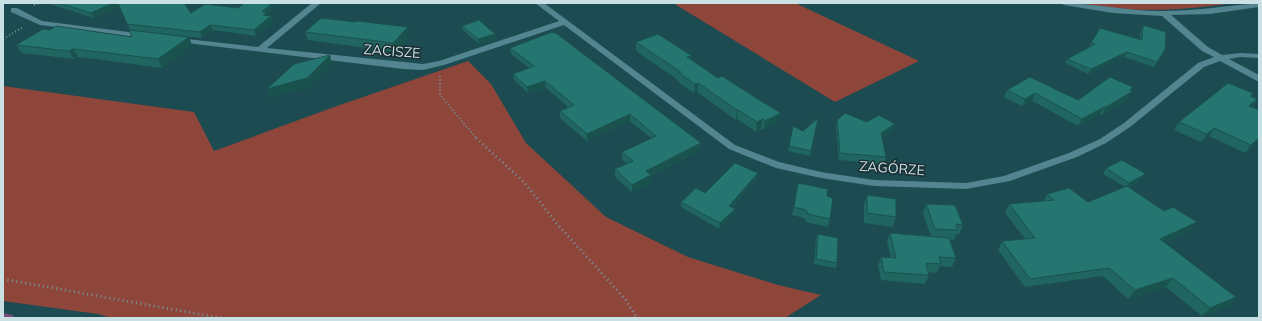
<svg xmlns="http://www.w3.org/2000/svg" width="1262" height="321" viewBox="0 0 1262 321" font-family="Mulish,sans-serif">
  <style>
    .green { fill: #8e453a }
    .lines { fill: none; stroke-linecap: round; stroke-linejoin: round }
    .stream { stroke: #764c7c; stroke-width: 6 }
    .path-far1 { stroke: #74969c; stroke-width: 2; stroke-dasharray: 1 2.5; stroke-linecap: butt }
    .path { stroke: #74969c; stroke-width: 3; stroke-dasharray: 1 3.5; stroke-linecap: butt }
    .minor { fill: #52858f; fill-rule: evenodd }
    .wall { fill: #206560 }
    .shaded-wall { fill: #1a524e }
    .building { fill: #257570; stroke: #1a524e }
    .labels { text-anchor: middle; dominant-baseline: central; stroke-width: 3; stroke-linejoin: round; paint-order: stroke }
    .street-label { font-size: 14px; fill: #c9e0e5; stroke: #1a2d30 }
  </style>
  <rect width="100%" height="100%" fill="#1d4b52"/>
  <!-- green -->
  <g class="green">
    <polygon points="673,3 795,3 919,61 835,102"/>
    <path d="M1079 3H1233C1179 11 1133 13 1079 3Z"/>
    <polygon points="468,61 491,84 526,143 606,217 688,257 778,285 821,295 785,318 112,318 98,314 3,301 3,86 194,112 214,151 337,106"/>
  </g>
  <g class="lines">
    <!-- stream -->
    <polyline class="stream" points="3,316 11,318"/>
    <!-- path-far1 -->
    <g class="path-far1">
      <polyline points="34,5 41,3"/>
      <polyline points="3,39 22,28"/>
      <polyline points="440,76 440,95 477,139"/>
    </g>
    <!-- path -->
    <g class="path">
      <polyline points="476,138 524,182 558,225 625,299 637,318"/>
      <polyline points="3,279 221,318"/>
    </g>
    <!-- minor -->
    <g class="minor">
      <path d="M312 3H321L267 48 423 64 439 61 559 21 535 3H544L735 145 779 162 821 172 874 180 966 183 1004 176 1069 153 1100 139 1124 123 1198 63 1214 57 1202 51 1162 16 1113 13 1064 5 1060 3C1094 3 1127 11 1161 11 1194 11 1226 6 1259 3V7L1210 14 1171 15 1208 47 1222 55 1240 53 1259 54V58L1240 57 1229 59 1259 75V82L1220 61 1204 67 1130 127 1106 143 1077 157 1010 181 966 189 874 186 821 178 776 168 729 149 564 25 444 65 423 70 403 69 178 42 174 40 178 38 258 47Z"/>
      <polygon points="11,8 17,8 42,21 144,34 148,36 144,38 40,25 11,12"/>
    </g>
  </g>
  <!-- wall -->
  <g class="wall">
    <polygon points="51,3 184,3 191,13 238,8 244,3 280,3 267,14 268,16 271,16 273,22 256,36 213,30 202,38 130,30 120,7 94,18 53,5"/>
    <polygon points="355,22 410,36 396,52 308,40 305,32"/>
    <polygon points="1143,25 1165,50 1154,67 1124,57 1088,74 1065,63 1067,59 1089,48 1091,43 1140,40 1141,30"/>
    <polygon points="462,26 495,34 496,38 479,44 463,30"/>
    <polygon points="636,42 691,60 718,78 781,113 779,122 763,130 761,129 756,132 737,119 736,120 697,92 694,93 678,82 678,80 636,51"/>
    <polygon points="16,45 192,45 162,68 88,58 78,57 74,59 22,53"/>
    <polygon points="510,48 700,150 651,176 650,183 632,192 615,177 615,169 627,164 622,159 622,152 651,138 630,121 587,141 560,118 560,111 568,107 546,88 528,93 514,80 513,74 529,68 511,54"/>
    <polygon points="1030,77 1078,100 1131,90 1133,91 1129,98 1102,115 1100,114 1078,126 1032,101 1022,106 1004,97 1007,90"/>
    <polygon points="1253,93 1251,97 1257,99 1252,107 1259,110 1259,140 1245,153 1209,136 1201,142 1174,130 1179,122"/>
    <polygon points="818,118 810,156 788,151 789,146 803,131"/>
    <polygon points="837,120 895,124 892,131 882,138 886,157 884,164 839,160 836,127"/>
    <polygon points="1106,168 1143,179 1128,187 1164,211 1197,222 1190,231 1165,243 1236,297 1229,306 1202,316 1166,287 1128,299 1103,276 1025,287 998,250 1002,241 1025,239 1005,213 1009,204 1044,201 1047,194 1088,202 1125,187 1103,174"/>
    <polygon points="757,179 732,207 735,209 735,214 719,229 681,207 681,202 705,193"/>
    <polygon points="798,183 827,196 830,219 828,227 806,222 804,218 792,215"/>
    <polygon points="867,195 896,217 893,227 864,223 864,204"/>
    <polygon points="926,204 963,225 959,234 956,234 954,240 950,240 956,258 952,267 940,266 937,273 928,272 929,275 925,284 881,280 878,265 881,257 891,257 887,242 890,233 931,236 923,213"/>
    <polygon points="818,234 837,263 836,268 814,264 816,239"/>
  </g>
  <!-- shaded-wall -->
  <g class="shaded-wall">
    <polygon points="113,3 118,3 120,7 94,18 91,13"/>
    <polygon points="272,3 280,3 267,14 269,18 265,21 262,12"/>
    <polygon points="271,16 273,22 256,36 254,30"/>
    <polygon points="210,25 213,30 202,38 200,32"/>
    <polygon points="408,27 410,36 396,52 393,43"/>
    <polygon points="495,34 496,38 479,44 478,39"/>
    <polygon points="189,37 192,45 162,68 158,59"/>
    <polygon points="73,49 78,57 74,59 69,51"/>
    <polygon points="1127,52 1124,57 1088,74 1091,69"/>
    <polygon points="330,55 332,64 310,87 270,98 267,89"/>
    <polygon points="692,56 691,65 687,57"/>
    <polygon points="545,81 546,88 528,93 527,87"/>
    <polygon points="698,83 697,92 694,93 695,84"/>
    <polygon points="1133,87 1129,93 1133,91 1129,98 1102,115 1106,107"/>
    <polygon points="1035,93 1032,101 1022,106 1025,99"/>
    <polygon points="1257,99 1251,107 1249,106"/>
    <polygon points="1104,107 1100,114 1078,126 1082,119"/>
    <polygon points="737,110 738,110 737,119 736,120"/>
    <polygon points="781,113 779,122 763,130 765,121"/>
    <polygon points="630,114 630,121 587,141 587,134"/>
    <polygon points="763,119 761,129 756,132 757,122"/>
    <polygon points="895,124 892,131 879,140 881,133"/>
    <polygon points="1214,128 1209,136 1201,142 1207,134"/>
    <polygon points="1259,138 1259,140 1258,141 1245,153 1251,145"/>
    <polygon points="701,143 700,150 651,176 650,183 632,192 632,185 646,171"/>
    <polygon points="758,173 757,179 728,211 729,206"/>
    <polygon points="1146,174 1143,179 1126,188 1129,183"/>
    <polygon points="735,209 735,214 719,229 720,223"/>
    <polygon points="1197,222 1190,231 1154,248 1160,239"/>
    <polygon points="1173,278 1166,287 1128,299 1135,290"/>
    <polygon points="1236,297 1229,306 1202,316 1210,308"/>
  </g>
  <!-- building -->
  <g class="building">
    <polygon points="59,3 113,3 91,13"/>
    <polygon points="118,3 184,3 191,13 205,4 238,8 244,3 272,3 262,12 267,12 263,15 271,16 254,30 210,25 200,32 127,24"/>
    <polygon points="321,18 355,22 357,21 408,27 393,43 305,32"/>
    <polygon points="479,20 495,34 478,39 462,26"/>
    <polygon points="1143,25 1166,32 1165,50 1157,62 1127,52 1091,69 1067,59 1095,44 1091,43 1100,28 1142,40"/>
    <polygon points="56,26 132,37 129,30 189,37 158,59 83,50 73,49 69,51 16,45 43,29 50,30"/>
    <polygon points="552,32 557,34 701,143 646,171 651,175 632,185 615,169 633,161 622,152 656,136 630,114 587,134 560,111 574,105 545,81 527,87 513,74 534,66 510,48"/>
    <polygon points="658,34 692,56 687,57 718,78 722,76 764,103 765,103 781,113 765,121 763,119 757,122 738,110 737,110 698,83 695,84 679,73 681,72 636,42"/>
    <polygon points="330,55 307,78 267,89 294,64"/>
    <polygon points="1030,77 1078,100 1110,77 1133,87 1130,90 1133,91 1106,107 1104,107 1082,119 1035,93 1025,99 1007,90"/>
    <polygon points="1228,83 1253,93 1250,96 1257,99 1249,106 1259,110 1259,138 1251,145 1214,128 1207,134 1179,122"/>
    <polygon points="845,113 867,122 879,115 895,124 881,133 886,157 840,153 837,120"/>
    <polygon points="818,118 811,151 789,146 793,126 803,131"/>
    <polygon points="1122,160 1146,174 1129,183 1106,168"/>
    <polygon points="735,163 758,173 729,206 735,209 720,223 681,202 696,188 705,193"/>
    <polygon points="798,183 828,189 827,196 833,198 830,219 808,214 806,210 794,207"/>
    <polygon points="1127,186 1164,211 1173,207 1197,222 1160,239 1236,297 1210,308 1173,278 1135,290 1109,268 1030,279 1002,241 1035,238 1009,204 1054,200 1047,194 1069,188 1088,202"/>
    <polygon points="867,195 896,199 896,217 867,213"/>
    <polygon points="926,204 955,205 963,225 956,224 958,230 935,229"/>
    <polygon points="890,233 949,238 956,258 939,257 941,264 926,263 929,275 884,272 881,257 896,258"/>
    <polygon points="818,234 838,238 837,263 816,259"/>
  </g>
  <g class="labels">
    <!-- street labels -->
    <g class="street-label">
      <text transform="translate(392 51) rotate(4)">ZACISZE</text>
      <text transform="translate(892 168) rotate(4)">ZAGÓRZE</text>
    </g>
  </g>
  <!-- border -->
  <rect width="1262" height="321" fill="none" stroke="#c9e0e5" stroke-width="8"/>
</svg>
